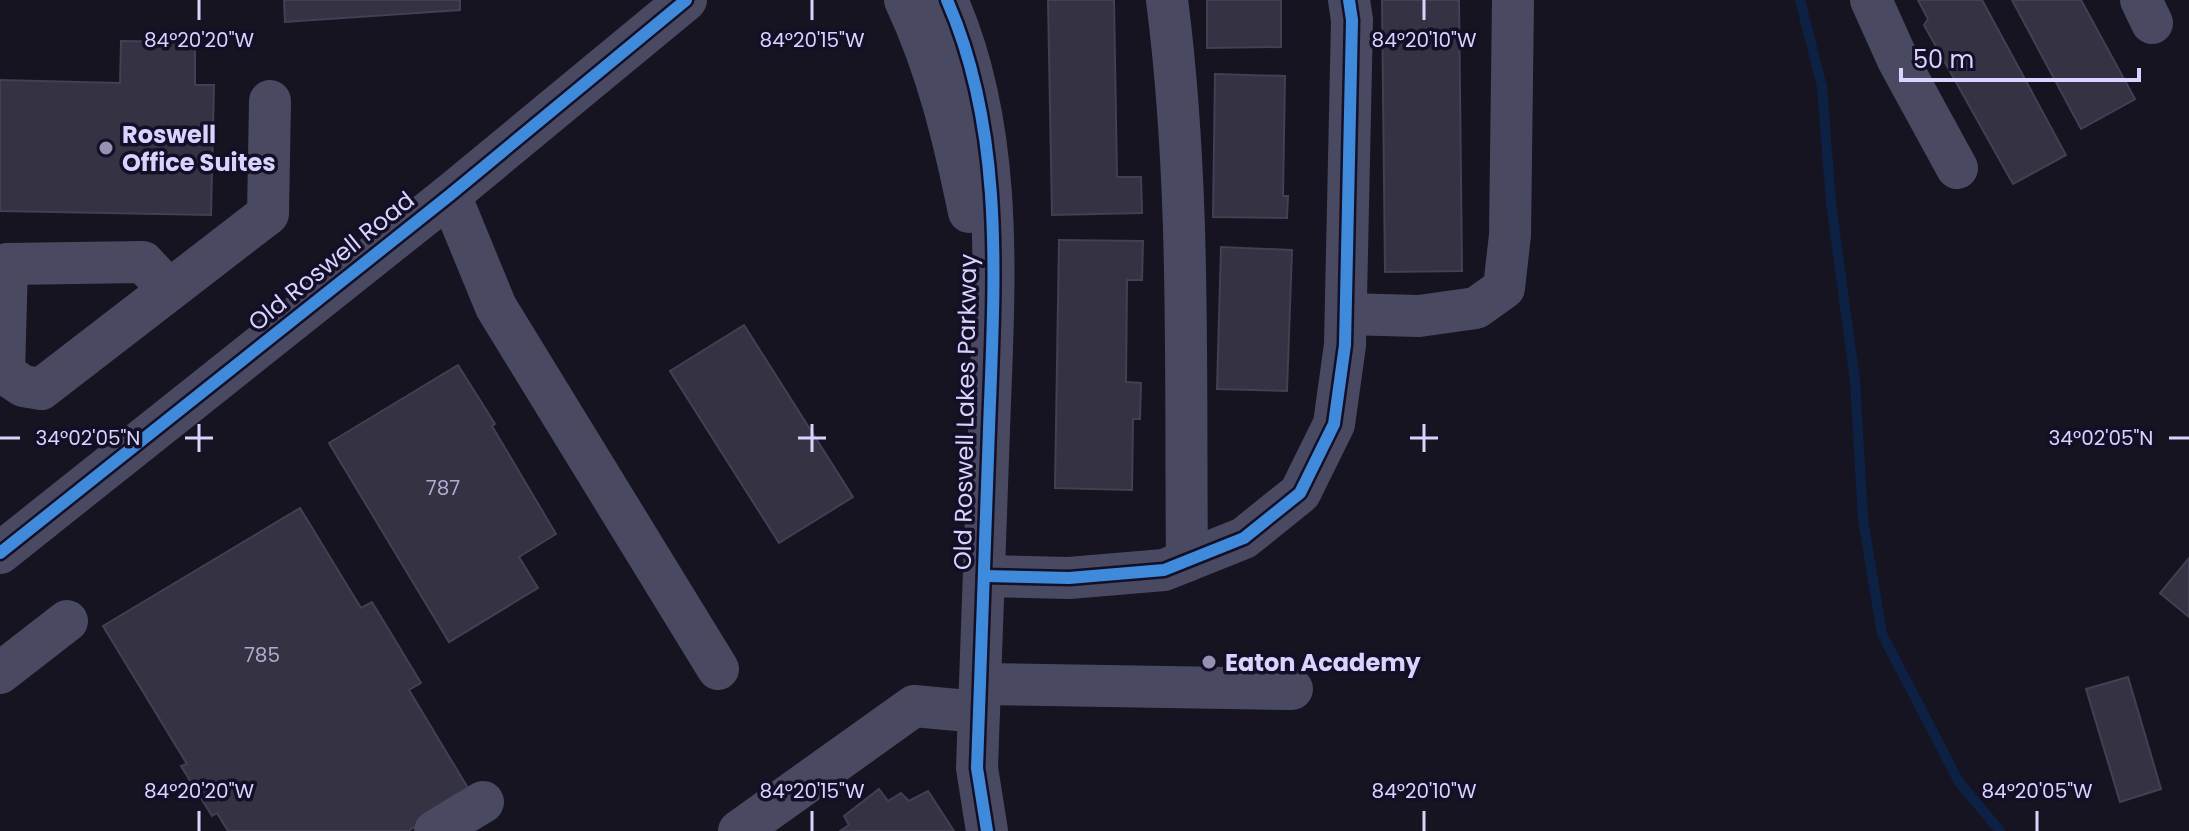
<svg xmlns="http://www.w3.org/2000/svg" width="2189" height="831" viewBox="0 0 2189 831" font-family="Poppins,sans-serif">
  <style>
    .lines { fill: none; stroke-linecap: round; stroke-linejoin: round }
    .stream { stroke: #0d2144; stroke-width: 10 }
    .building { fill: #343243; stroke: #433f54; stroke-width: 2 }
    .minor { stroke: #4a4962; stroke-width: 42 }
    .cycleway-casing { stroke: #130f26; stroke-width: 17 }
    .cycleway { stroke: #408adc; stroke-width: 12 }
    .ticks { fill: none; stroke: #d9d4ff; stroke-width: 3 }
    .poi-dot { fill: #9591b1; stroke: #130f26; stroke-width: 3 }
    .labels { text-anchor: middle; dominant-baseline: central; stroke-width: 7; stroke-linejoin: round; paint-order: stroke }
    .number-label { font-size: 20px; fill: #b0acd0 }
    .poi-label { font-size: 24px; font-weight: bold; fill: #d9d4ff; stroke: #130f26; text-anchor: start }
    .street-label { font-size: 24px; fill: #d9d4ff; stroke: #130f26 }
    .ticks-label { font-size: 20px; text-anchor: middle; fill: #d9d4ff; stroke: #130f26; stroke-width: 7; stroke-linejoin: round; paint-order: stroke }
  </style>
  <rect width="100%" height="100%" fill="#161421"/>
  <g class="lines">
    <!-- stream -->
    <polyline class="stream" points="1800,0 1822,87 1831,203 1855,381 1863,519 1882,634 1959,782 2000,831"/>
  </g>
  <!-- building -->
  <g class="building">
    <polygon points="284,0 460,0 460,10 285,22"/>
    <polygon points="1048,0 1114,0 1117,177 1141,177 1142,213 1052,215"/>
    <polygon points="1207,0 1281,0 1281,47 1207,48"/>
    <polygon points="1382,0 1459,0 1462,271 1385,272"/>
    <polygon points="1918,0 1982,0 2066,155 2013,184 1924,25 1928,19"/>
    <polygon points="2012,0 2081,0 2135,99 2081,129"/>
    <polygon points="121,41 195,42 195,85 214,85 211,215 0,211 0,80 120,83"/>
    <polygon points="1215,74 1285,76 1283,196 1288,196 1287,218 1213,217"/>
    <polygon points="1059,240 1143,241 1142,280 1127,280 1126,382 1141,383 1140,419 1133,419 1132,490 1055,488"/>
    <polygon points="1221,247 1292,250 1287,391 1217,389"/>
    <polygon points="744,325 853,497 779,543 670,371"/>
    <polygon points="458,365 495,424 492,426 556,534 519,557 538,588 449,642 329,443"/>
    <polygon points="300,508 361,608 372,602 421,683 409,690 471,793 408,831 228,831 217,813 212,816 181,766 187,764 103,626"/>
    <polygon points="2189,558 2189,617 2160,593"/>
    <polygon points="2128,677 2161,789 2120,802 2086,689"/>
    <polygon points="879,789 888,801 901,793 909,801 928,791 954,831 840,831 849,825 844,816"/>
  </g>
  <g class="lines">
    <!-- minor -->
    <g class="minor">
      <path d="M905 0C937 68 954 139 969 212"/>
      <path d="M947 0C1006 134 994 287 989 429 985 542 981 655 977 768L987 831"/>
      <path d="M1167 0C1191 185 1185 374 1187 561"/>
      <polyline points="1871,0 1898,60 1957,168"/>
      <polyline points="2141,0 2152,23"/>
      <polyline points="450,195 496,307 718,669"/>
      <polyline points="1346,314 1419,316 1476,308 1504,288 1510,235 1513,0"/>
      <polyline points="0,373 4,373 23,386 41,389 268,214 270,101"/>
      <polyline points="4,373 7,264 143,262 169,290"/>
      <polyline points="0,553 450,195 686,0"/>
      <polyline points="984,576 1069,578 1164,570 1244,538 1300,493 1334,424 1345,345 1352,20 1349,0"/>
      <polyline points="0,673 67,621"/>
      <polyline points="981,684 1292,689"/>
      <polyline points="435,831 483,802"/>
      <polyline points="739,831 914,706 979,712"/>
    </g>
    <defs>
      <g id="cycleway">
        <path d="M947 0C1006 134 994 287 989 429 985 542 981 655 977 768L987 831"/>
        <polyline points="0,553 450,195 686,0"/>
        <polyline points="984,576 1069,578 1164,570 1244,538 1300,493 1334,424 1345,345 1352,20 1349,0"/>
      </g>
    </defs>
    <!-- cycleway casing -->
    <use href="#cycleway" class="cycleway-casing"/>
    <!-- cycleway -->
    <use href="#cycleway" class="cycleway"/>
  </g>
  <!-- ticks -->
  <path class="ticks" d="M199 0V20M812 0V20M1424 0V20M199 424V452M812 424V452M1424 424V452M0 438H20M185 438H213M798 438H826M1410 438H1438M2169 438H2189M199 811V831M812 811V831M1424 811V831M2037 811V831"/>
  <!-- markers -->
  <g class="poi-dot">
    <circle cx="106" cy="148" r="8"/>
    <circle cx="1209" cy="662" r="8"/>
  </g>
  <g class="labels">
    <!-- number labels -->
    <g class="number-label">
      <text x="443" y="488">787</text>
      <text x="262" y="655">785</text>
    </g>
    <!-- poi labels -->
    <g class="poi-label">
      <text x="122" y="134">Roswell<tspan x="122" dy="28">Office Suites</tspan></text>
      <text x="1225" y="662">Eaton Academy</text>
    </g>
    <!-- street labels -->
    <g class="street-label">
      <text transform="translate(331 261) rotate(-39)">Old Roswell Road</text>
      <text transform="translate(965 412) rotate(-89)">Old Roswell Lakes Parkway</text>
    </g>
  </g>
  <g class="ticks-label">
    <text x="199" y="47">84°20'20"W</text>
    <text x="812" y="47">84°20'15"W</text>
    <text x="1424" y="47">84°20'10"W</text>
    <text x="88" y="445">34°02'05"N</text>
    <text x="2101" y="445">34°02'05"N</text>
    <text x="199" y="798">84°20'20"W</text>
    <text x="812" y="798">84°20'15"W</text>
    <text x="1424" y="798">84°20'10"W</text>
    <text x="2037" y="798">84°20'05"W</text>
  </g>
  <!-- scale -->
  <path d="M1901 68v12h238v-12" fill="none" stroke="#d9d4ff" stroke-width="4"/>
  <text x="1913" y="68" font-size="24" fill="#d9d4ff" stroke="#130f26" stroke-width="6" paint-order="stroke">50 m</text>
</svg>
